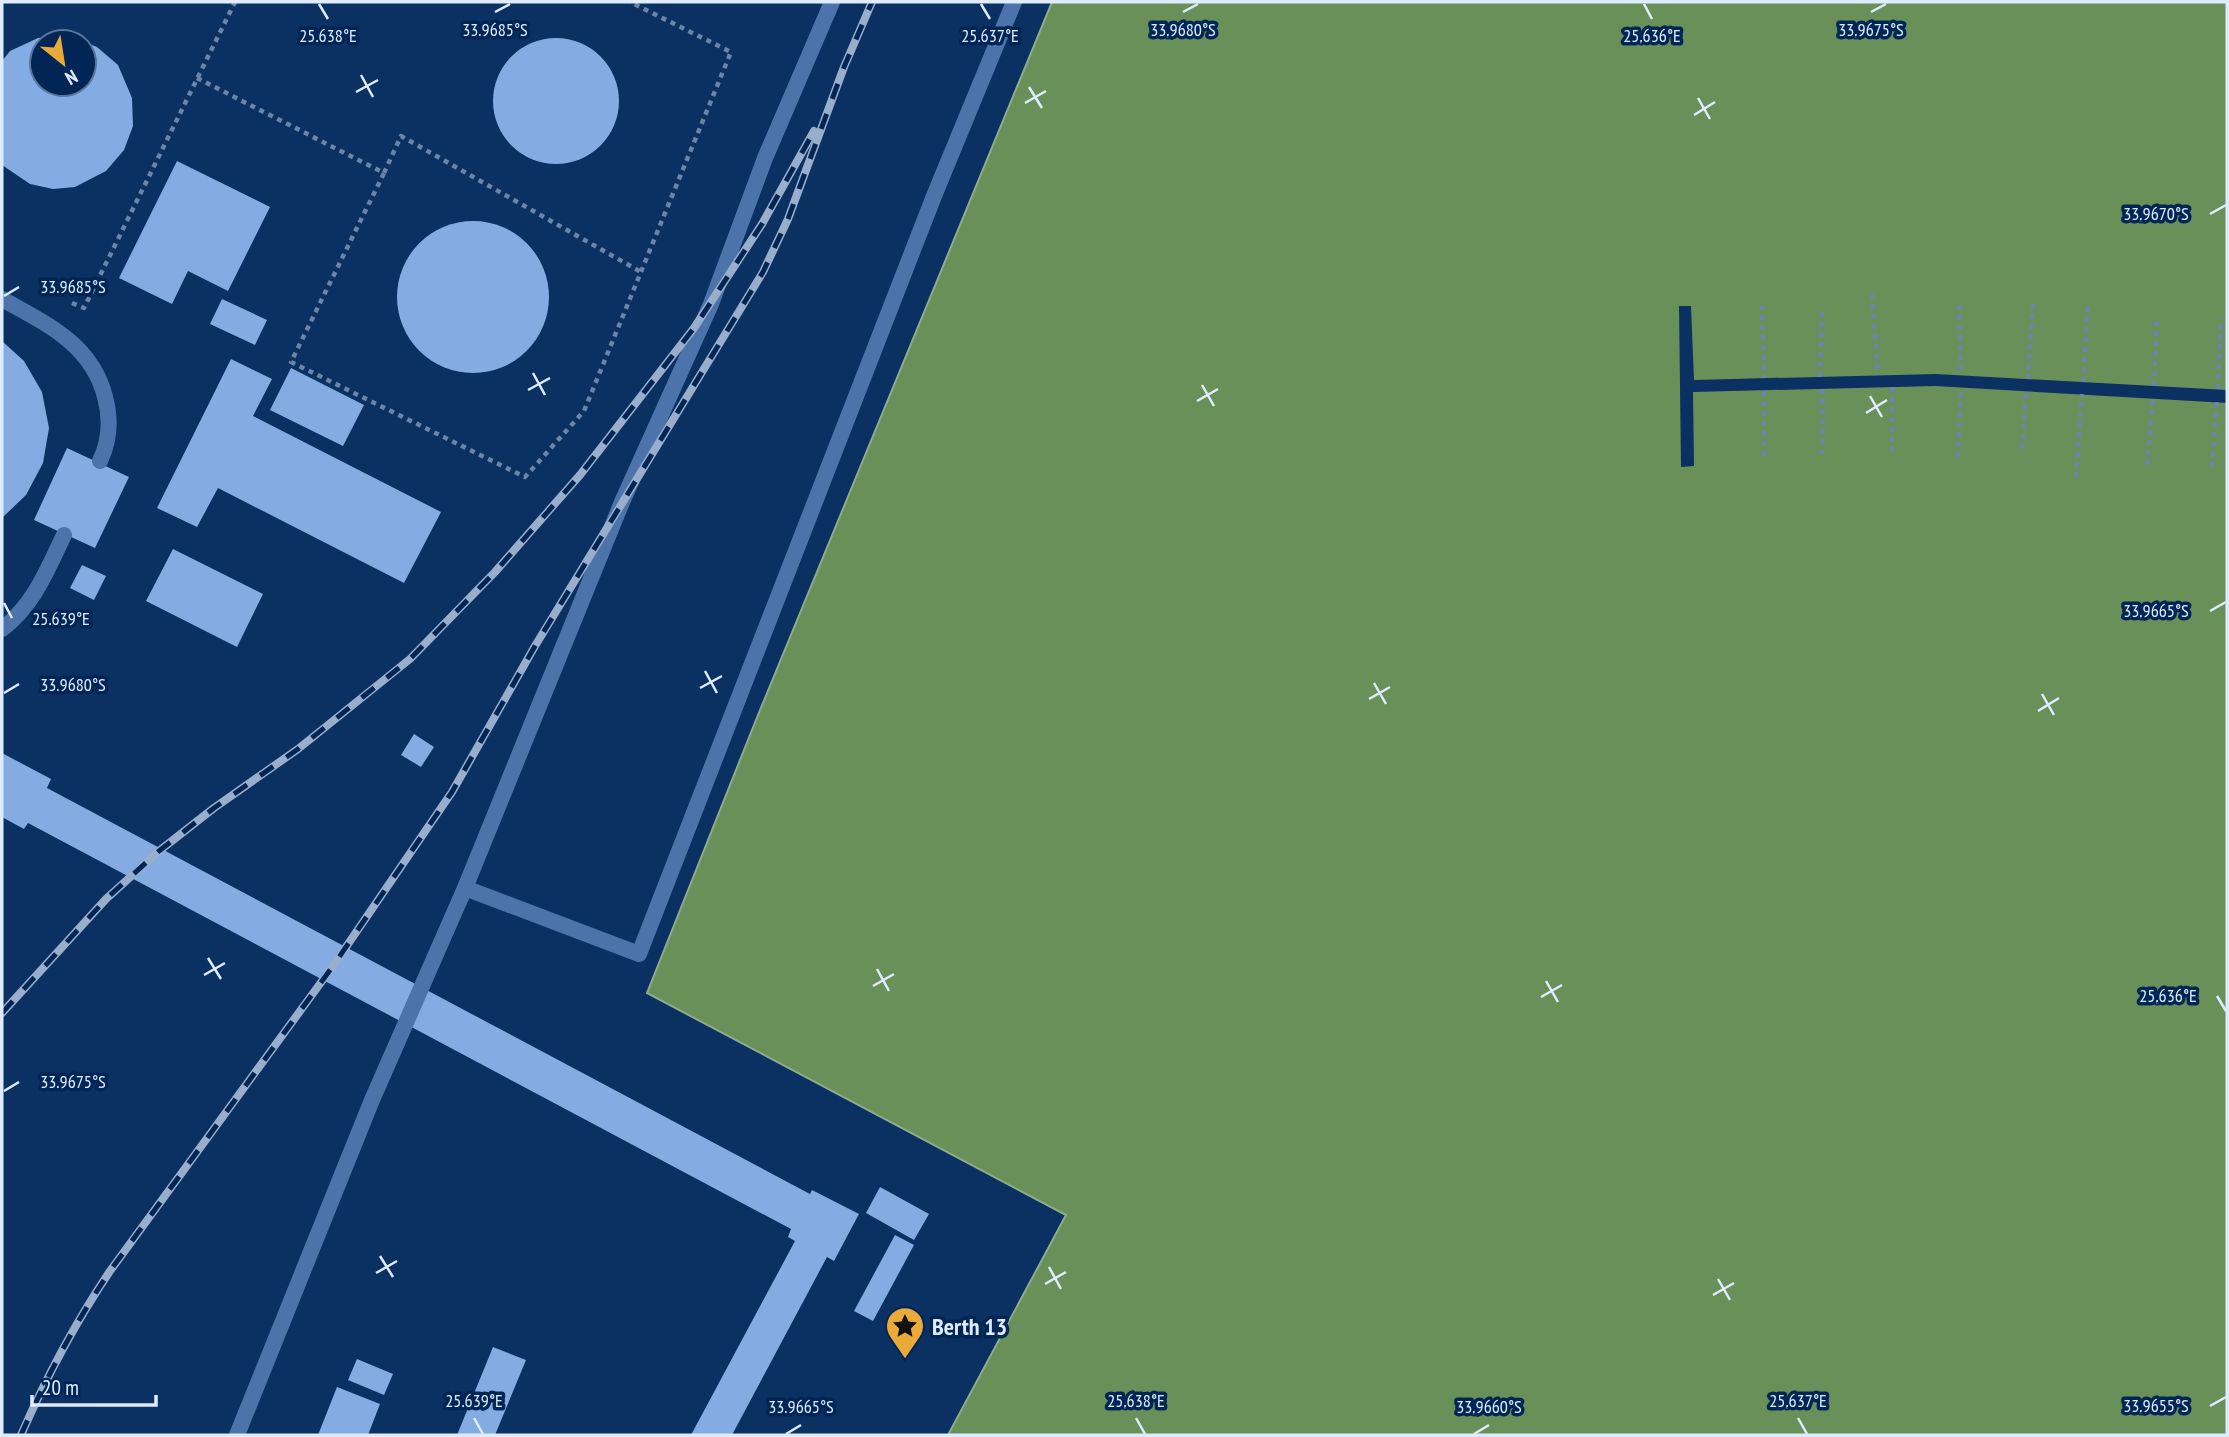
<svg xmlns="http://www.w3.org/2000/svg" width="2229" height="1437" viewBox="0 0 2229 1437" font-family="'PT Sans Narrow',sans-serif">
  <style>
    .water { fill: #699059; stroke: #8cac8b; stroke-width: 2 }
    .pier { fill: #0b3162 }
    .building { fill: #84abe2; fill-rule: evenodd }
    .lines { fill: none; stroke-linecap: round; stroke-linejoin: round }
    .path { stroke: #6a85a8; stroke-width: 4.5; stroke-dasharray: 5 5; stroke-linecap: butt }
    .lane { stroke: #4c74aa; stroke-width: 16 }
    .rail-casing { stroke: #99aecb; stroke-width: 8 }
    .rail { stroke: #012656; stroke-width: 5; stroke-dasharray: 16; stroke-linecap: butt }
    .ticks { fill: none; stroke: #dfecff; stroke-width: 2.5 }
    .labels { text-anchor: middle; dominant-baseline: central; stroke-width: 7; stroke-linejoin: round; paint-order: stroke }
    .poi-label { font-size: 24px; font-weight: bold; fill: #dfecff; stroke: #012656; text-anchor: start }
    .ticks-label { font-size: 18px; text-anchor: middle; fill: #dfecff; stroke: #012656; stroke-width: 7; stroke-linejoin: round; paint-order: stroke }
  </style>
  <rect width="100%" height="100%" fill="#0b3162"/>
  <!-- water -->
  <polygon class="water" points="1052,2 2227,2 2227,1435 948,1435 1066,1215 647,993 758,715"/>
  <!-- pier -->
  <polygon class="pier" points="1679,306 1691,306 1694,380 1936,374 2227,390 2227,403 1935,386 1693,392 1694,466 1681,467"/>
  <!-- building -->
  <g class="building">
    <path d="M70 36 97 47 118 65 132 98 133 126 124 150 106 171 75 187 53 189 30 184 2 165V61L10 51 38 38ZM42 42H84V84H42Z"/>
    <circle cx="556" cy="101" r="63"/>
    <polygon points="177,161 270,207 228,291 188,271 172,304 119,278"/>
    <circle cx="473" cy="297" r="76"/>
    <polygon points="222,299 267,320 255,345 210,324"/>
    <polygon points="2,341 24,361 42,392 49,428 43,463 26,495 2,518"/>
    <polygon points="231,359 272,379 253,416 441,512 404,583 218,488 197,527 157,508"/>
    <polygon points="291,368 364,405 343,446 270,410"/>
    <polygon points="67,448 129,477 95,548 34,520"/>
    <polygon points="173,549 263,594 237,647 146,601"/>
    <polygon points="82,565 106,576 94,600 70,588"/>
    <polygon points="414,734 434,747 421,767 401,755"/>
    <polygon points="2,753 51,779 47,788 810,1194 812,1190 859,1214 834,1261 827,1257 732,1435 691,1435 795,1241 788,1237 791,1229 28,823 24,829 2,817"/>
    <polygon points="880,1187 929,1214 914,1240 866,1213"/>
    <polygon points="895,1235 914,1245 873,1321 854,1311"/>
    <polygon points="493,1347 526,1360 495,1435 457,1435"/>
    <polygon points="357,1359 393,1374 384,1395 348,1380"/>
    <polygon points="337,1387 380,1404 368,1435 318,1435"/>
  </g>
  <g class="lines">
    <!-- path -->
    <g class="path">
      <polyline points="197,78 384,173 291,362 525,477 584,411 731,52 630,2"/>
      <polyline points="384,173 401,136 641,272"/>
      <polyline points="1872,294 1878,375"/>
      <polyline points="72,303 84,308 235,2"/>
      <polyline points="1762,305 1764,378"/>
      <polyline points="1959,305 1961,375"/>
      <polyline points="1820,377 1822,308"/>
      <polyline points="2028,379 2033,300"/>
      <polyline points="2083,382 2088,304"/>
      <polyline points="2154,386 2157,317"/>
      <polyline points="1892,387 1892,456"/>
      <polyline points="1822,389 1822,455"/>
      <polyline points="2218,389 2221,318"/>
      <polyline points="1764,391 1764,458"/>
      <polyline points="2022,449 2026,392"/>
      <polyline points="1958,457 1961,388"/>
      <polyline points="2147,465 2153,399"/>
      <polyline points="2212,467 2217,402"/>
      <polyline points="2076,477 2082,394"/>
    </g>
    <!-- lane -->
    <g class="lane">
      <path d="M2 299C45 323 92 344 105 397 111 419 110 440 100 461"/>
      <path d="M2 629C34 605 47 570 64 535"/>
      <polyline points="465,888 639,954 934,196 1014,2"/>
      <polyline points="237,1435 372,1100 465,888 622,502 711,304 765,158 832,2"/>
    </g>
    <defs>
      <g id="rail">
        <polyline points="2,1013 106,899 159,851 214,808 298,749 410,659 495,572 580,475 694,328 762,224 814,131"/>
        <path d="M21 1435C46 1378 75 1323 110 1271L333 966 452 792 535 646 763 272 788 219 844 67 872 2"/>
      </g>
    </defs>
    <!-- rail casing -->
    <use href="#rail" class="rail-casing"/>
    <!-- rail -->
    <use href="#rail" class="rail"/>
  </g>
  <!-- ticks -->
  <path class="ticks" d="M319 4 328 19M981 4 990 19M1644 4 1652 19M495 12 510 4M1183 12 1198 4M1871 12 1886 4M361 75 373 97M1029 87 1042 108M356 92 378 80M1698 98 1710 119M1025 103 1046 91M1694 115 1715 102M2210 214 2226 205M4 296 19 287M533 373 545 395M1202 385 1214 406M528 390 550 378M1870 396 1882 417M1197 401 1218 389M1866 413 1887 400M4 603 12 618M2210 611 2226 602M705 671 717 693M1374 683 1386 704M700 688 722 676M4 693 19 684M2042 694 2054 715M1369 699 1390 687M2038 711 2059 698M208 958 221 979M877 969 889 991M204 975 225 963M1546 981 1558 1002M873 986 894 974M2217 996 2226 1011M1541 997 1562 985M4 1091 19 1082M380 1256 393 1277M1049 1267 1061 1289M376 1273 397 1261M1718 1279 1730 1300M1045 1284 1066 1272M1713 1295 1734 1283M2210 1406 2226 1397M474 1418 483 1434M1136 1418 1145 1434M1798 1418 1807 1434M786 1434 801 1425M1474 1434 1489 1425"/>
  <!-- icons -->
  <defs>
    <symbol id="sight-pin" viewBox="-11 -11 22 30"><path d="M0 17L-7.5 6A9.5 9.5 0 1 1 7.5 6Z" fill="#eaaa39" stroke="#012656"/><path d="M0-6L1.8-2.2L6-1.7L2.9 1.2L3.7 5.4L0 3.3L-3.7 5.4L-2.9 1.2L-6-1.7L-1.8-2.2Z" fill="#111"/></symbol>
  </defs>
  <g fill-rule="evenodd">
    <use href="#sight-pin" x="883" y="1304" width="44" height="60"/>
  </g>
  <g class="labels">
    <!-- poi labels -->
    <g class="poi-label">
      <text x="932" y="1326">Berth 13</text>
    </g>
  </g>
  <g class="ticks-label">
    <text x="495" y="36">33.9685°S</text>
    <text x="1183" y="36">33.9680°S</text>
    <text x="1871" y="36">33.9675°S</text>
    <text x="990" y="42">25.637°E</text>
    <text x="328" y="42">25.638°E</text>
    <text x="1652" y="42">25.636°E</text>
    <text x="2156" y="220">33.9670°S</text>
    <text x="73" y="293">33.9685°S</text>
    <text x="2156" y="617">33.9665°S</text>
    <text x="61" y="625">25.639°E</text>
    <text x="73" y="691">33.9680°S</text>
    <text x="2168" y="1002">25.636°E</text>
    <text x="73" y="1088">33.9675°S</text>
    <text x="474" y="1407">25.639°E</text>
    <text x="1136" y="1407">25.638°E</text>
    <text x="1798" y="1407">25.637°E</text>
    <text x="2156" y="1412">33.9655°S</text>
    <text x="801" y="1413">33.9665°S</text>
    <text x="1489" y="1413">33.9660°S</text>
  </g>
  <!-- border -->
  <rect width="2229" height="1437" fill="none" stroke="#dfecff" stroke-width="7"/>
  <!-- north arrow -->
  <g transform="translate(63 63) rotate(150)"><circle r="33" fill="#012656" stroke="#5a759a" stroke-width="2"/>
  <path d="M0-5L12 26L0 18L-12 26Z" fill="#eaaa39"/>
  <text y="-10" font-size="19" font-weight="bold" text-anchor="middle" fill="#dfecff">N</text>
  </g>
  <!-- scale -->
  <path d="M32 1395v10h124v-10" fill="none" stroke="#dfecff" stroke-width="3.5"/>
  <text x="42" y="1395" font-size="21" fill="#dfecff" stroke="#012656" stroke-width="5" paint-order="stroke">20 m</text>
</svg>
